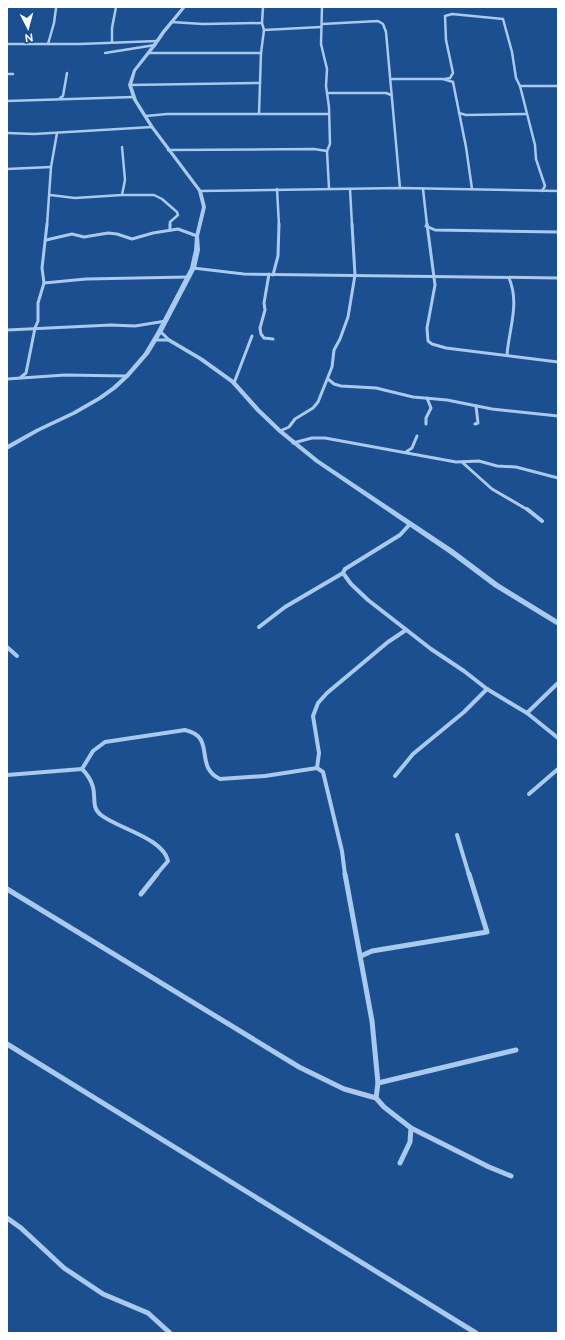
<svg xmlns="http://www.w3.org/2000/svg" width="565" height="1340" viewBox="0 0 565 1340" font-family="Raleway,sans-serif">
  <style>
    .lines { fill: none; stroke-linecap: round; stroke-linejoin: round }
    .minor-far3 { stroke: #a9c9ee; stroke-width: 2.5 }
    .minor-far2 { stroke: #a9c9ee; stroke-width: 3 }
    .minor-far1 { stroke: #a9c9ee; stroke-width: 4 }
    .minor { stroke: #a9c9ee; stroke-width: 5 }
    .tertiary { fill: #a9c9ee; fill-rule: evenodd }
  </style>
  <rect width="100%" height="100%" fill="#1b4f8f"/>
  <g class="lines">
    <!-- minor-far3 -->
    <g class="minor-far3">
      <polyline points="322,7 321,44 327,69 326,86 329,107 330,144 327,151 329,188"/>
      <polyline points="171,22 203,24 262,23"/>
      <polyline points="322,24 378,21 383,24 386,32 400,188"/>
      <polyline points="264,30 321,27"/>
      <polyline points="112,42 112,28 116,7"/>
      <polyline points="7,44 80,44 157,41"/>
      <polyline points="48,44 54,23 56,8"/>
      <polyline points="105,53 155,45"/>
      <polyline points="149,53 261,53"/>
      <polyline points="7,74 13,74"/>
      <polyline points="392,79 443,79 453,82 466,147 472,189"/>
      <polyline points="445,79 450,78 453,73 446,40 445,16 452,14 503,19 512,52 516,78 520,86 535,145 536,159 545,186 542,191"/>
      <polyline points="130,85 260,83"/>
      <polyline points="520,86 558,86"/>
      <polyline points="327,93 386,93 391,95"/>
      <polyline points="60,98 63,96 67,73"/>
      <polyline points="7,101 134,97"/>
      <polyline points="459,113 466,115 526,114"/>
      <polyline points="259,114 328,114"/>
      <polyline points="146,116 167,114 259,114 261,53 264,30 262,23 263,7"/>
      <polyline points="7,133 34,134 152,127"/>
      <polyline points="122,147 125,180 122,195"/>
      <polyline points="168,150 314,149 327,151"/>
      <polyline points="7,169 51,167"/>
      <polyline points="277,189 279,225"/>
      <polyline points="350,189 352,225"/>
      <polyline points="423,189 427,225"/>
      <polyline points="200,191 400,188 558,191"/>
      <polyline points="50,195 75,198 122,195 154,195 162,199 177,212 178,215 170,222 170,225"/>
      <polyline points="47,225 51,167 57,133"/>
    </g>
    <!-- minor-far2 -->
    <g class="minor-far2">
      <polyline points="170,224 170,230"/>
      <polyline points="427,224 435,285 427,328 428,341 432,344 446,348 558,362"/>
      <polyline points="426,226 435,230 558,232"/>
      <polyline points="46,240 72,234 84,237 108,233 117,234 132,239 153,233 178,229 197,236"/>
      <polyline points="193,268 244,274 558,278"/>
      <polyline points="269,274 264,303 265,310 260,328 261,334 264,338 273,339"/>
      <polyline points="273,275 278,256 279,224"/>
      <polyline points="44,283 86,279 188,277"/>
      <polyline points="7,330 111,325 135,326 166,321"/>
      <polyline points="160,331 169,340"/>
      <polyline points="154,340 169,340"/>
      <path d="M507 355C509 328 520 304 509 278"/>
      <polyline points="21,377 26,373 35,328 38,321 38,303 44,283 42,268 47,224"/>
      <polyline points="7,379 65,375 127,376"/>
      <polyline points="328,379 334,384 341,386 376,388 413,397 447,400 492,409 558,416"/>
      <polyline points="234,383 252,336"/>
      <polyline points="426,424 426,418 431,408 427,398"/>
      <polyline points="475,424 478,423 476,406"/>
      <polyline points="280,431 289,427 295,419 313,408 318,402 332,367 334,350 340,339 348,317 355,275 352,224"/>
      <polyline points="293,443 312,438 325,438 456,462 479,461 497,466 516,467 558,478"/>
      <polyline points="406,452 412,448 417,436"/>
      <polyline points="463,463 492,489 528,510"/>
    </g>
    <!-- minor-far1 -->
    <g class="minor-far1">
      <polyline points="527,509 542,521"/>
      <polyline points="410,524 400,535 345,569 343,573 351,584 368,600 431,649 464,671 487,689 527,713 558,738"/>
      <polyline points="259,627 285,607 343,573"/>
      <polyline points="7,647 17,656"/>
      <polyline points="527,713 558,683"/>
      <polyline points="317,768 319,753 313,716 318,703 327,693 388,642 406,630"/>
      <path d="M82 769 93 751 105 742 185 730C217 737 193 766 220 779L265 776 317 768 323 772 342 851 345 875"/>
      <path d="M82 769C87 774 91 780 93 787 96 798 91 807 101 815 119 829 163 838 168 861L156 875"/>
      <polyline points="7,775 82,769"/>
      <polyline points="395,776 413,754 464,712 487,689"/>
      <polyline points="529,794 558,769"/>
      <polyline points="457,835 469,875"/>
    </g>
    <!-- minor -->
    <g class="minor">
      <polyline points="345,874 372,1021 378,1083 376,1098"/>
      <polyline points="7,889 299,1067 344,1089 376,1098 384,1107 411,1128 410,1142 400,1163"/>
      <polyline points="141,894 157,874"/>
      <polyline points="361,956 372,951 487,932 469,874"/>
      <polyline points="7,1044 476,1333"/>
      <polyline points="378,1083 516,1050"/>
      <polyline points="411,1128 489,1167 511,1176"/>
      <polyline points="7,1218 21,1228 64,1268 103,1294 148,1313 170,1333"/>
    </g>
    <!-- tertiary -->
    <g class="tertiary">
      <polygon points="182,7 186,7 165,33 156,46 136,71 132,85 137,100 154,127 202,191 206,207 199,236 200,250 196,268 163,331 149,354 129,377 116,389 102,399 76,414 40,431 7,450 7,445 36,429 72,412 98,397 112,387 125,375 144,353 157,331 190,268 194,250 195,236 202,207 198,191 150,127 133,100 128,85 133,70 153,44 162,31"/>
      <polygon points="169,338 203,358 235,381 260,409 282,430 319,460 454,550 498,583 558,620 558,626 494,587 450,554 315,462 278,432 256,411 231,383 199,360 167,341 167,339"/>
    </g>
  </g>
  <!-- border -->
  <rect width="565" height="1340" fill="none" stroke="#ffffff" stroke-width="16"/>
  <!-- north arrow -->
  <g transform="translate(28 28) rotate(174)" stroke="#1b4f8f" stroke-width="3" paint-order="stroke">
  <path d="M0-3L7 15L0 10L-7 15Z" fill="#ffffff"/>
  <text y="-6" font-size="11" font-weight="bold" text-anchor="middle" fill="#ffffff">N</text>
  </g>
</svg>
